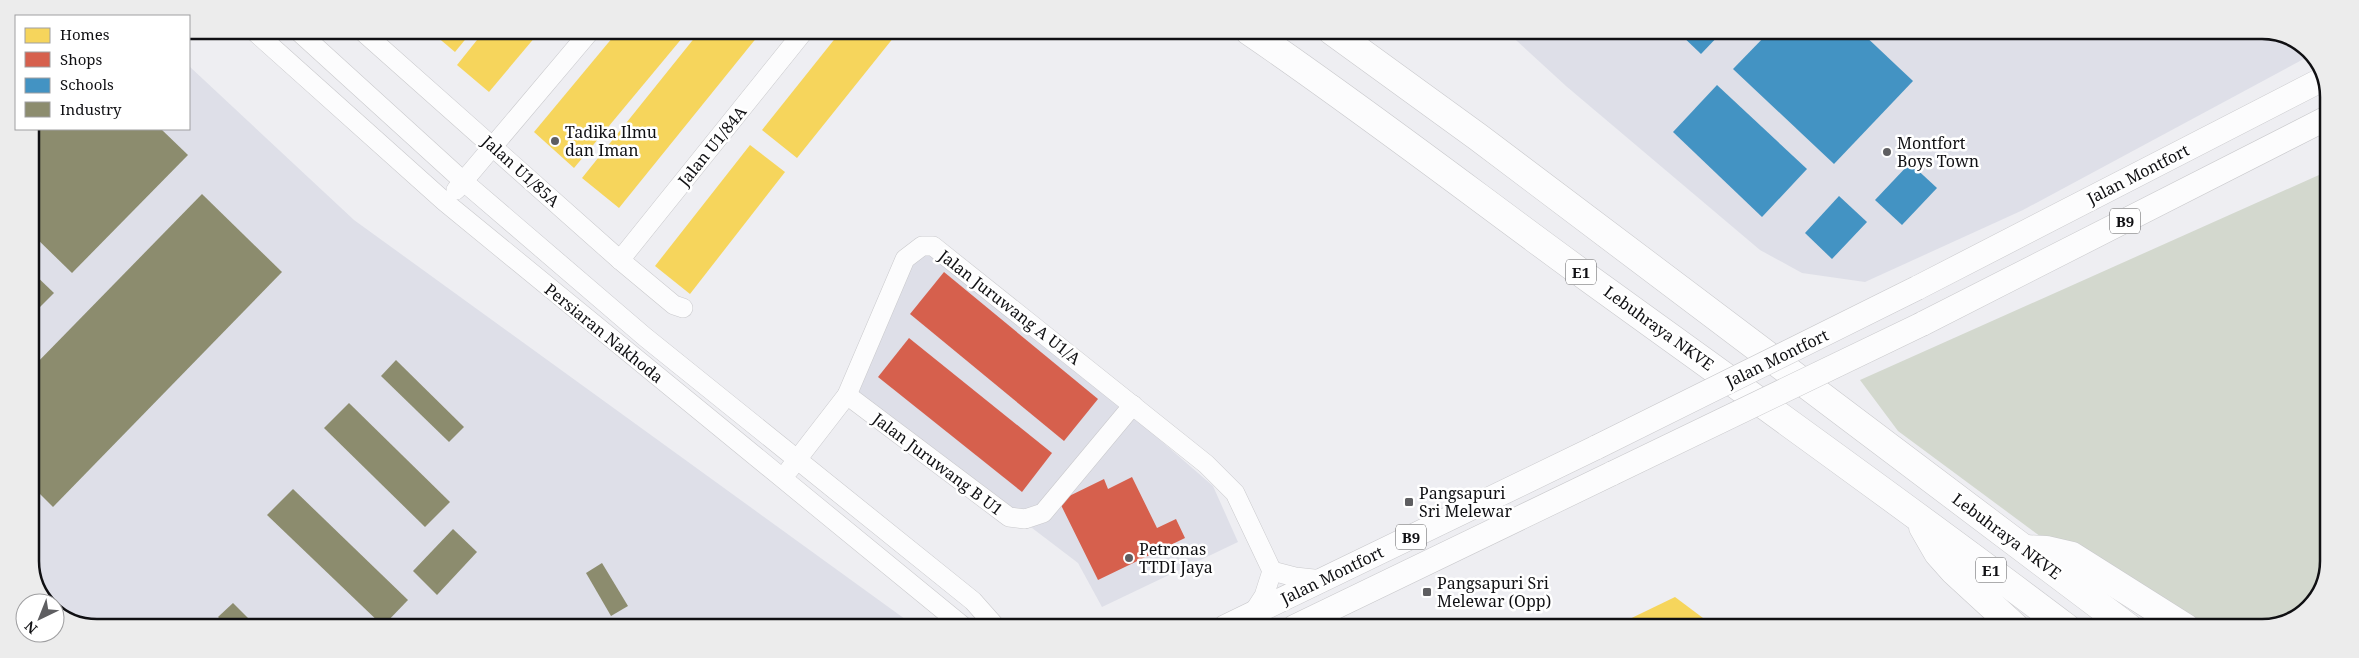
<svg xmlns="http://www.w3.org/2000/svg" width="2359" height="658" viewBox="0 0 2359 658" font-family="'Noto Serif',serif">
  <style>
    .built { fill: #dedfe8 }
    .green { fill: #d3d8ce }
    .homes { fill: #f6d55c }
    .shops { fill: #d6604d }
    .schools { fill: #4393c3 }
    .industry { fill: #8c8c6e }
    .lines { fill: none; stroke-linecap: round; stroke-linejoin: round }
    .minor-casing { stroke: #c9c9cc; stroke-width: 20 }
    .major-casing { stroke: #c9c9cc; stroke-width: 25 }
    .highway-casing { stroke: #c9c9cc; stroke-width: 29 }
    .minor { stroke: #fcfcfd; stroke-width: 19 }
    .major { stroke: #fcfcfd; stroke-width: 24 }
    .highway { stroke: #fcfcfd; stroke-width: 28 }
    .major-bridge-casing { stroke: #c9c9cc; stroke-width: 25; stroke-linecap: butt }
    .major-bridge { stroke: #fcfcfd; stroke-width: 24 }
    .poi-dot { fill: #5e5e61; stroke: #fff; stroke-width: 2 }
    .labels { text-anchor: middle; dominant-baseline: central; stroke-width: 5; stroke-linejoin: round; paint-order: stroke }
    .shield { fill: #fff; stroke: #58585a; stroke-width: 1 }
    .shield-label { font-size: 15px; font-weight: bold; fill: #101013 }
    .poi-label { font-size: 16px; fill: #101013; stroke: #fff; text-anchor: start }
    .street-label { font-size: 16px; fill: #101013; stroke: #fff }
    .rim { fill: none; stroke: #101013; stroke-width: 2.5 }
  </style>
  <rect width="100%" height="100%" fill="#eeeef2"/>
  <!-- built -->
  <g class="built">
    <polygon points="1506,31 2279,32 2313,54 2023,210 1865,282 1802,273 1760,250 1566,86"/>
    <polygon points="189,66 354,220 916,627 80,626 55,610 55,603 46,603 30,566 30,129 189,129"/>
    <polygon points="930,254 1137,420 1213,486 1238,542 1102,607 1078,563 856,394 908,267 921,255"/>
  </g>
  <!-- green -->
  <polygon class="green" points="2329,168 2327,578 2303,614 2262,628 2164,628 1898,431 1860,380 2319,175"/>
  <!-- homes -->
  <g class="homes">
    <polygon points="429,30 473,30 455,52"/>
    <polygon points="485,30 541,30 489,92 457,65"/>
    <polygon points="618,31 688,31 574,168 534,132"/>
    <polygon points="700,31 762,31 619,208 582,178"/>
    <polygon points="841,31 898,32 797,158 762,130"/>
    <polygon points="750,145 785,172 690,294 655,266"/>
    <polygon points="1675,597 1715,627 1613,627"/>
  </g>
  <!-- shops -->
  <g class="shops">
    <polygon points="944,272 1098,399 1064,441 910,314"/>
    <polygon points="909,338 1052,453 1022,492 878,377"/>
    <polygon points="1132,477 1157,528 1176,519 1185,538 1098,580 1059,501 1104,479 1108,489"/>
  </g>
  <!-- schools -->
  <g class="schools">
    <polygon points="1678,32 1722,32 1701,54"/>
    <polygon points="1769,32 1861,32 1913,81 1834,164 1733,69"/>
    <polygon points="1717,85 1807,169 1762,217 1673,132"/>
    <polygon points="1910,163 1937,188 1902,225 1875,200"/>
    <polygon points="1839,196 1867,222 1832,259 1805,233"/>
  </g>
  <!-- industry -->
  <g class="industry">
    <polygon points="30,129 161,129 188,155 72,273 30,232"/>
    <polygon points="202,194 282,272 53,507 30,484 30,370"/>
    <polygon points="30,270 54,293 30,317"/>
    <polygon points="396,360 464,427 449,442 381,376"/>
    <polygon points="349,403 450,502 425,527 324,428"/>
    <polygon points="293,489 408,600 383,626 267,515"/>
    <polygon points="453,529 477,552 437,595 413,571"/>
    <polygon points="602,563 628,606 611,616 586,573"/>
    <polygon points="233,603 256,626 227,626 218,617"/>
  </g>
  <g class="lines">
    <defs>
      <g id="minor">
        <polyline points="253,30 445,202 964,627"/>
        <polyline points="297,30 463,181 645,337 973,601 996,627"/>
        <polyline points="361,30 620,260 674,305 683,308"/>
        <polyline points="456,190 591,30"/>
        <polyline points="620,260 804,31"/>
        <polyline points="847,395 1009,517 1025,519 1043,513 1133,405"/>
        <polyline points="789,470 847,395 905,259 922,246 933,246 1206,464 1235,493 1272,571"/>
        <polyline points="1272,571 1295,577 1323,580"/>
        <polyline points="1253,613 1264,596 1272,571"/>
      </g>
      <g id="major">
        <polyline points="1917,288 2323,79"/>
        <polyline points="1922,324 2329,117"/>
        <polyline points="1225,627 1597,447"/>
        <polyline points="1294,627 1613,473"/>
      </g>
      <g id="highway">
        <path d="M1249 31C1366 111 1477 197 1591 280 1750 395 1910 509 2067 628"/>
        <polyline points="1332,31 1478,137 2129,628"/>
        <polyline points="1923,527 1938,553 1954,571 2016,628"/>
        <polyline points="2026,549 2046,550 2072,556 2186,628"/>
      </g>
    </defs>
    <!-- minor casing -->
    <use href="#minor" class="minor-casing"/>
    <!-- major casing -->
    <use href="#major" class="major-casing"/>
    <!-- highway casing -->
    <use href="#highway" class="highway-casing"/>
    <!-- minor -->
    <use href="#minor" class="minor"/>
    <!-- major -->
    <use href="#major" class="major"/>
    <!-- highway -->
    <use href="#highway" class="highway"/>
    <defs>
      <g id="major-bridge">
        <polyline points="1597,447 1917,288"/>
        <polyline points="1613,473 1922,324"/>
      </g>
    </defs>
    <!-- major-bridge casing -->
    <use href="#major-bridge" class="major-bridge-casing"/>
    <!-- major-bridge -->
    <use href="#major-bridge" class="major-bridge"/>
  </g>
  <!-- markers -->
  <g class="poi-dot">
    <circle cx="555" cy="141" r="5"/>
    <circle cx="1887" cy="152" r="5"/>
    <rect x="1404" y="497" width="10" height="10" rx="2.5"/>
    <circle cx="1129" cy="558" r="5"/>
    <rect x="1422" y="587" width="10" height="10" rx="2.5"/>
  </g>
  <g class="labels">
    <!-- shield labels -->
    <g class="shield">
      <rect x="2110" y="208.5" width="30" height="25" rx="4"/>
      <rect x="1566" y="259.5" width="30" height="25" rx="4"/>
      <rect x="1396" y="524.5" width="30" height="25" rx="4"/>
      <rect x="1976" y="557.5" width="30" height="25" rx="4"/>
    </g>
    <g class="shield-label">
      <text x="2125" y="221">B9</text>
      <text x="1581" y="272">E1</text>
      <text x="1411" y="537">B9</text>
      <text x="1991" y="570">E1</text>
    </g>
    <!-- poi labels -->
    <g class="poi-label">
      <text x="565" y="132">Tadika Ilmu<tspan x="565" dy="18">dan Iman</tspan></text>
      <text x="1897" y="143">Montfort<tspan x="1897" dy="18">Boys Town</tspan></text>
      <text x="1419" y="493">Pangsapuri<tspan x="1419" dy="18">Sri Melewar</tspan></text>
      <text x="1139" y="549">Petronas<tspan x="1139" dy="18">TTDI Jaya</tspan></text>
      <text x="1437" y="583">Pangsapuri Sri<tspan x="1437" dy="18">Melewar (Opp)</tspan></text>
    </g>
    <!-- street labels -->
    <g class="street-label">
      <text transform="translate(712 146) rotate(-51)">Jalan U1/84A</text>
      <text transform="translate(521 171) rotate(42)">Jalan U1/85A</text>
      <text transform="translate(2138 174) rotate(-27)">Jalan Montfort</text>
      <text transform="translate(1010 307) rotate(38)">Jalan Juruwang A U1/A</text>
      <text transform="translate(1659 328) rotate(36)">Lebuhraya NKVE</text>
      <text transform="translate(604 333) rotate(39)">Persiaran Nakhoda</text>
      <text transform="translate(1777 358) rotate(-26)">Jalan Montfort</text>
      <text transform="translate(938 464) rotate(37)">Jalan Juruwang B U1</text>
      <text transform="translate(2007 536) rotate(37)">Lebuhraya NKVE</text>
      <text transform="translate(1332 575) rotate(-26)">Jalan Montfort</text>
    </g>
  </g>
  <!-- crop -->
  <path d="M0 0H2359V658H0ZM97 39H2262A58 58 0 0 1 2320 97V561A58 58 0 0 1 2262 619H97A58 58 0 0 1 39 561V97A58 58 0 0 1 97 39Z" fill="#ececec" fill-rule="evenodd"/>
  <path class="rim" d="M97 39H2262A58 58 0 0 1 2320 97V561A58 58 0 0 1 2262 619H97A58 58 0 0 1 39 561V97A58 58 0 0 1 97 39Z"/>
  <!-- legend -->
  <rect x="15" y="15" width="175" height="115" fill="#ffffff" stroke="#9f9fa1"/>
  <rect x="25" y="28" width="25" height="15" fill="#f6d55c" stroke="#9f9fa1"/>
  <text x="60" y="40" font-size="15" fill="#101013">Homes</text>
  <rect x="25" y="52" width="25" height="15" fill="#d6604d" stroke="#9f9fa1"/>
  <text x="60" y="65" font-size="15" fill="#101013">Shops</text>
  <rect x="25" y="78" width="25" height="15" fill="#4393c3" stroke="#9f9fa1"/>
  <text x="60" y="90" font-size="15" fill="#101013">Schools</text>
  <rect x="25" y="102" width="25" height="15" fill="#8c8c6e" stroke="#9f9fa1"/>
  <text x="60" y="115" font-size="15" fill="#101013">Industry</text>
  <!-- north arrow -->
  <g transform="translate(40 618) rotate(223)"><circle r="24" fill="#ffffff" stroke="#9f9fa1"/>
  <path d="M0-4L9 19L0 12L-9 19Z" fill="#5e5e61"/>
  <text y="-8" font-size="14" font-weight="bold" text-anchor="middle" fill="#101013">N</text>
  </g>
</svg>
